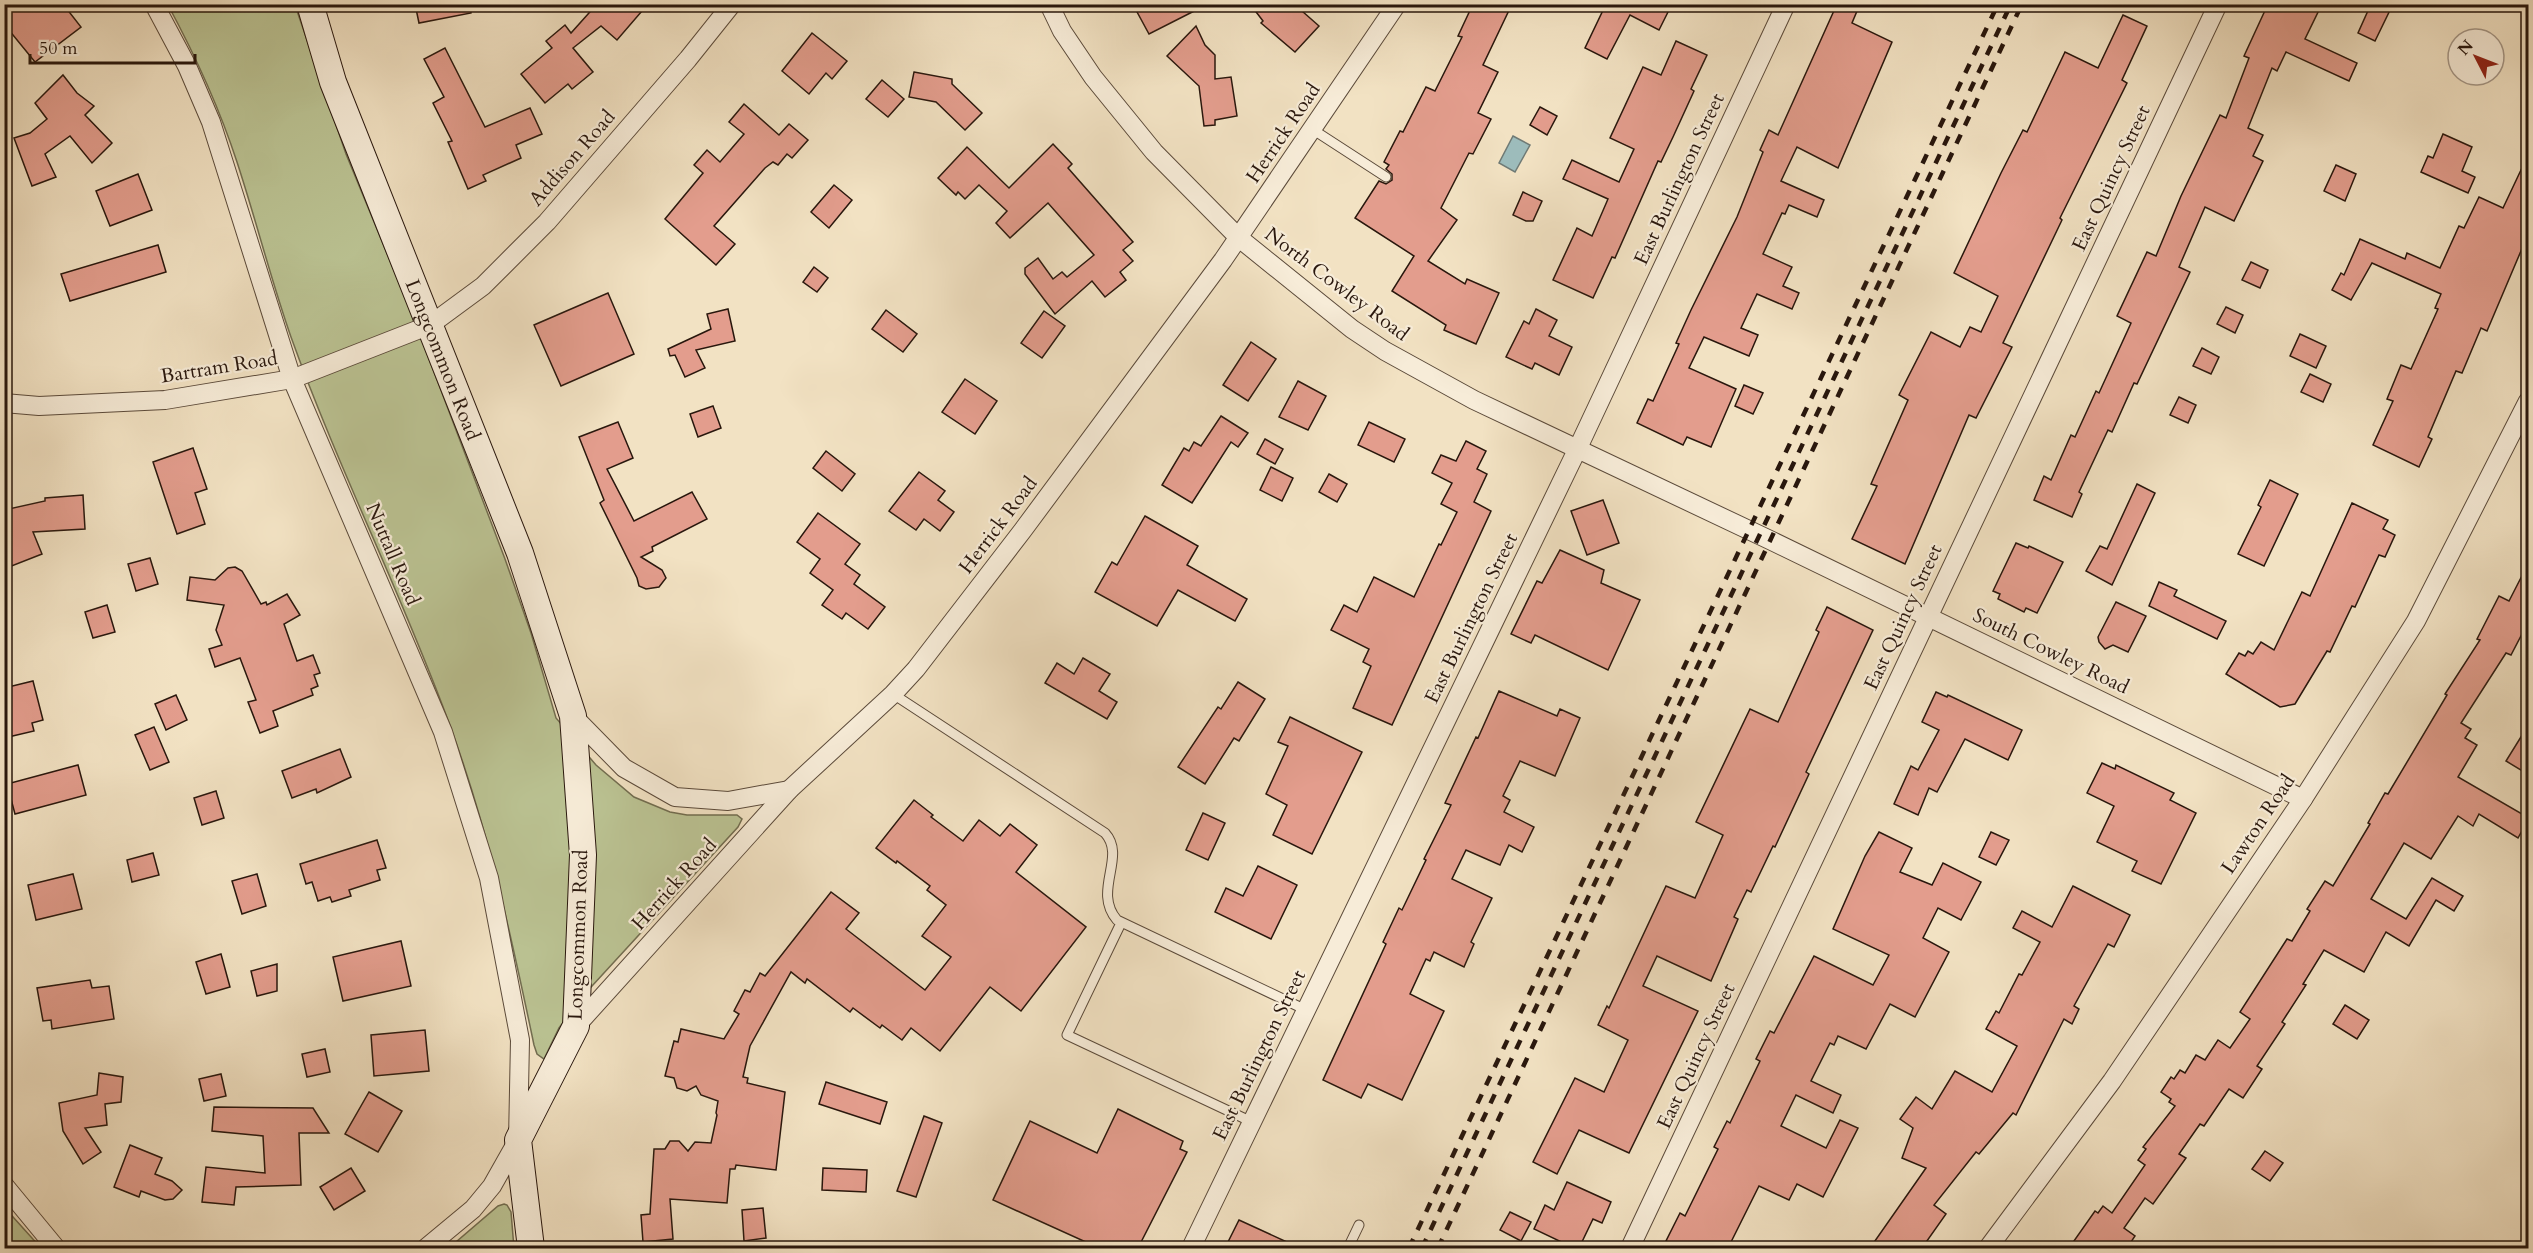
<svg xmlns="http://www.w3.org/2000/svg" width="2533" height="1253" viewBox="0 0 2533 1253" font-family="Cardo,serif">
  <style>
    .green { fill: #bbc393; stroke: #726d50; stroke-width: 1.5 }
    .water { fill: #9dbcbb; stroke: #6f7a75; stroke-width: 1.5 }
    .building { fill: #e39d8d; stroke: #29170d; stroke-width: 1.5 }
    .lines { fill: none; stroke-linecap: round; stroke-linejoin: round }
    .lane-casing { stroke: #5b4a3a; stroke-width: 11 }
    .street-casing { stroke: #5b4a3a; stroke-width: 20 }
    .secondary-casing { stroke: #29170d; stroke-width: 28 }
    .lane { stroke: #f7ecd8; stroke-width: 9 }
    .street { stroke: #f7ecd8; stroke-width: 18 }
    .secondary { stroke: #f7ecd8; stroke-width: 26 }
    .rail { stroke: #29170d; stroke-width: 4.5; stroke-dasharray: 10 10; stroke-linecap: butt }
    .labels { text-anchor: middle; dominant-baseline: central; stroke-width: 4.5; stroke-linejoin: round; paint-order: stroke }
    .street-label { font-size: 20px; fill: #29170d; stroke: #f7ecd8 }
  </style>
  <rect width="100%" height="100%" fill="#f2e2c3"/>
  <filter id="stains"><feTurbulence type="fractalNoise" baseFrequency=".00333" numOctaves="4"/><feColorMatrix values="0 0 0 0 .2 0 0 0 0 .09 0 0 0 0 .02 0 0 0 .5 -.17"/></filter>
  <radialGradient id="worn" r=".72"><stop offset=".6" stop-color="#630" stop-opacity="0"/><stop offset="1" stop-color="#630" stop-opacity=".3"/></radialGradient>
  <!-- green -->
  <g class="green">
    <path d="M168 5H295L346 154 412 314 505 559 531 633 556 718 596 765 634 797 670 812 687 815H737L742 819 738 827 581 998 559 1028 544 1059 537 1054 534 1045C511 935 488 828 449 723 401 592 338 468 291 337 271 280 256 220 237 162 219 107 195 55 168 5Z"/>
    <polygon points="504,1204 507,1205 511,1212 514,1248 449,1248 498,1206"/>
    <polygon points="4,1207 41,1248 5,1248"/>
  </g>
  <!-- water -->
  <polygon class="water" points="1513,136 1530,145 1515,172 1499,163"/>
  <!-- building -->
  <g class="building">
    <polygon points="14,4 63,4 81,27 35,62 4,24 4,12"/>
    <polygon points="415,4 470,4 471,13 419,23"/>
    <polygon points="597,4 648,4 617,40 601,26 573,48 593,72 572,89 568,84 545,103 521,74 552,48 546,41 565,25 571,33"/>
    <polygon points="1147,4 1208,4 1149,34 1136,10"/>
    <polygon points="1250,4 1294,4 1319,26 1295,52 1261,23 1263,21"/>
    <polygon points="1473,4 1512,4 1483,65 1498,72 1478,113 1491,119 1473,154 1469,153 1441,208 1457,220 1428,261 1465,284 1467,279 1499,293 1476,344 1444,330 1446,325 1392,291 1414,256 1355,218 1379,181 1386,184 1392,180 1392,174 1386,169 1389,165 1384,162 1400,131 1403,132 1426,87 1435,91 1462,37 1458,36"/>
    <polygon points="1606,4 1672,4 1659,30 1630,15 1607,59 1585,48"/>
    <polygon points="1837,4 1860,4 1852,23 1892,42 1838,168 1797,147 1781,181 1824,200 1817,217 1789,205 1785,214 1782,213 1763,254 1792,267 1783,286 1799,293 1792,309 1757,294 1741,328 1758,335 1749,356 1704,337 1689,368 1736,389 1711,447 1687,437 1683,445 1637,423 1648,399 1653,401 1679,344 1676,343 1691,310 1737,217 1763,152 1760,150 1769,130 1778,135"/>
    <polygon points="2268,4 2322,4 2305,39 2357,63 2349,81 2286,52 2277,71 2272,68 2248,128 2263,135 2253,156 2263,161 2234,221 2205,207 2179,267 2190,272 2137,384 2134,383 2112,432 2108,430 2079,492 2082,494 2072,517 2034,500 2044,476 2051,480 2071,435 2075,437 2096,391 2099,393 2131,323 2117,316 2147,252 2156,256 2181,196 2220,115 2226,118 2249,58 2244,56"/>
    <polygon points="2371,4 2393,4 2375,41 2358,33"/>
    <polygon points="2123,15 2147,26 2122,80 2127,83 2060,218 2062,220 2003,343 2012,347 1976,418 1969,415 1905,564 1852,539 1877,486 1871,484 1908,400 1899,395 1931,332 1960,347 1970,327 1981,332 1998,296 1954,273 2001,173 2023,130 2027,132 2065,52 2098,68"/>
    <polygon points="1196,26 1205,45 1215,55 1215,79 1231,77 1237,116 1215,120 1215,125 1204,126 1199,86 1167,56"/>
    <polygon points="812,33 847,61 832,79 826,73 809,94 782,71"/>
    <polygon points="1676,41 1707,55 1691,89 1694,91 1673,137 1661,162 1658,161 1615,258 1612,257 1593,298 1553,280 1577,228 1592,236 1608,199 1563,179 1572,160 1619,182 1634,149 1610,138 1643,67 1661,75"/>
    <polygon points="445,48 485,127 530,108 542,134 516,145 521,158 483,175 486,181 468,189 448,142 452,141 433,103 444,97 424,59"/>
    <polygon points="914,72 952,79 952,84 982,113 965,130 936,102 909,97"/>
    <polygon points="63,75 77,93 94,106 85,115 112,143 92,163 70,136 45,154 56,177 32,186 14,138 30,133 47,119 35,103"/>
    <polygon points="882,80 904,99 888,117 866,99"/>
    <polygon points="744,104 779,135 789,124 808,140 792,158 787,154 778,165 773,162 765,168 714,226 735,244 716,265 665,219 703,173 694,165 707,150 720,162 744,134 729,122"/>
    <polygon points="1540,107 1557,116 1547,135 1530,125"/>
    <polygon points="2443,134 2472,147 2462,171 2475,177 2468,193 2421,172 2428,156 2433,158"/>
    <polygon points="1053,144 1072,164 1068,168 1133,242 1123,250 1133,261 1120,272 1126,280 1105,297 1092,281 1055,314 1025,274 1025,268 1038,258 1053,279 1062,272 1067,277 1094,255 1048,203 1010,238 996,223 1007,211 979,185 965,199 958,192 956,195 938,178 967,147 1009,188"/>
    <polygon points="2529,153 2529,232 2487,331 2481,328 2462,373 2456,371 2428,437 2432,439 2419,467 2373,445 2393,401 2387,399 2401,365 2411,369 2438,309 2435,308 2441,294 2372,263 2351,300 2332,290 2341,273 2344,275 2360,239 2405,259 2407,253 2440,268 2459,226 2464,228 2479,197 2503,208"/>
    <polygon points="2336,165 2356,174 2345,201 2324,191"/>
    <polygon points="138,174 152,210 110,226 96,191"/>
    <polygon points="834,185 852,200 829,228 811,212"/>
    <polygon points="1523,192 1542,201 1533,221 1526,221 1513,215"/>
    <polygon points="158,245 166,272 70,301 61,274"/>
    <polygon points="2251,262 2268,270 2260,288 2242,280"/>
    <polygon points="814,267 828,278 817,292 803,282"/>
    <polygon points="608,293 634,354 561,386 534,325"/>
    <polygon points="2226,307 2243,315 2235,333 2217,324"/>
    <polygon points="728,309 735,341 696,350 705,368 685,377 675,355 670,356 668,349 711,329 707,314"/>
    <polygon points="1536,309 1557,320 1549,336 1572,347 1559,375 1535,363 1532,369 1506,357 1524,321 1529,324"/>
    <polygon points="886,310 917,334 903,352 872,329"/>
    <polygon points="1044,311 1065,326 1042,358 1021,343"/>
    <polygon points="2300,334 2326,346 2316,368 2290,356"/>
    <polygon points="1251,342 1276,359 1248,401 1223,385"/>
    <polygon points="2202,348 2219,357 2211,374 2193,366"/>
    <polygon points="2310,374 2331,384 2323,402 2301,392"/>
    <polygon points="965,379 997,401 975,434 942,412"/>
    <polygon points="1298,381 1326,396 1308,430 1279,417"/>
    <polygon points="1744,385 1763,393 1753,414 1735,406"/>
    <polygon points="2179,397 2196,405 2188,423 2170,415"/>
    <polygon points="713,406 721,428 698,437 690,414"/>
    <polygon points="1221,416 1248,433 1238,447 1231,442 1192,503 1162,485 1184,448 1189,451 1194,442 1201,446"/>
    <polygon points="618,422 633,458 607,469 634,521 692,492 707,519 652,547 653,551 641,557 662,570 666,578 659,587 646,589 639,586 637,578 600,503 604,500 579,437"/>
    <polygon points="1369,422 1405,439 1394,462 1358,445"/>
    <polygon points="1265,439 1283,449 1275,464 1257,454"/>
    <polygon points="1466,441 1486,451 1477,469 1487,474 1474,502 1491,511 1392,725 1353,708 1371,666 1363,662 1369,649 1331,630 1344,605 1357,612 1374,577 1414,597 1439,544 1441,545 1457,512 1441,504 1452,483 1432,473 1441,455 1456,461"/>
    <polygon points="193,448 207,489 195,493 205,524 177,534 153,462"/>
    <polygon points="826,451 855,474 842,491 813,468"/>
    <polygon points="1271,467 1293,478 1282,501 1260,490"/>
    <polygon points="919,472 945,491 938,500 954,512 940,531 924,519 916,530 889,511"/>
    <polygon points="1329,474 1347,484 1337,502 1319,492"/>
    <polygon points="2270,480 2298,494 2264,566 2238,554 2261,507 2258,505"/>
    <polygon points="2137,484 2155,493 2112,585 2086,571 2100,546 2107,549"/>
    <polygon points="83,495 85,529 33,532 42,554 4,569 4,510 45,501 45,498"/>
    <polygon points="1603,500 1619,543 1587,555 1571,511"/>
    <polygon points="2352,503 2388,520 2383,529 2395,535 2385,557 2379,555 2355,607 2352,606 2330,652 2327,651 2295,704 2280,707 2226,674 2239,653 2245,656 2248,651 2253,654 2261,642 2274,650 2302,592 2310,596"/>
    <polygon points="818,513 860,544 845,564 860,575 854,584 885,607 868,629 846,613 842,619 822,605 833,590 810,573 820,559 797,542"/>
    <polygon points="1145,516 1198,546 1187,565 1247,599 1235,621 1178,590 1157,626 1095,592 1112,562 1117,565"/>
    <polygon points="2016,543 2028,548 2029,546 2063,562 2037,613 2026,608 2024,612 1998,599 2000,594 1993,591"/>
    <polygon points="1560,550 1604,570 1601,583 1640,600 1608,670 1535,635 1531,643 1511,634 1537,581 1542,583"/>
    <polygon points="150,558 158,584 136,591 128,564"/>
    <polygon points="2529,562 2529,637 2522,634 2511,655 2506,653 2461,723 2471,729 2465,738 2477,745 2458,777 2529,818 2518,838 2479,814 2473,826 2458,816 2431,859 2404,843 2371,899 2406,919 2432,878 2463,896 2454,911 2436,900 2409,946 2386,932 2364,972 2324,950 2303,984 2306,985 2282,1022 2285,1024 2257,1066 2262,1069 2243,1098 2229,1089 2204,1126 2200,1124 2179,1154 2186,1158 2153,1204 2145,1198 2124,1228 2135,1236 2127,1248 2069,1248 2095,1211 2098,1213 2103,1206 2112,1213 2145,1165 2138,1160 2146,1149 2143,1147 2175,1106 2169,1102 2171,1099 2161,1092 2171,1077 2174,1079 2180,1070 2185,1073 2196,1055 2205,1060 2218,1040 2230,1048 2250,1019 2240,1012 2287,939 2292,941 2310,911 2307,909 2325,881 2333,886 2370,824 2368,823 2385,793 2388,794 2447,695 2445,694 2480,640 2477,639 2499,596 2509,601"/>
    <polygon points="235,567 242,571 261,604 266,602 267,605 287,594 300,615 284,624 297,661 313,655 320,673 314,675 318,686 311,689 313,695 273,711 278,726 260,733 248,702 256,700 240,658 215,667 209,649 222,645 216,630 224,605 187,600 190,577 215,580 228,568"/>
    <polygon points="2159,582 2177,590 2174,596 2226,621 2217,639 2149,606"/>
    <polygon points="2116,602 2146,616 2128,652 2113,645 2105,649 2099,642 2098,637"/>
    <polygon points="107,605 115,632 93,638 85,612"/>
    <polygon points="1827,607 1873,630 1806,772 1809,774 1775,847 1773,846 1751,892 1747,890 1734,917 1738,919 1711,981 1657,956 1643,986 1698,1011 1629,1153 1579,1130 1557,1174 1533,1162 1575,1078 1604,1092 1628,1040 1598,1025 1607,1006 1609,1008 1666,886 1695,898 1723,835 1696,822 1750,709 1778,722 1819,632 1816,630"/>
    <polygon points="1083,658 1110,674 1099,691 1117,702 1107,719 1045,683 1057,663 1074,674"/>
    <polygon points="33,681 43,720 32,723 34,731 4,738 4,688"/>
    <polygon points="1238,682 1265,699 1239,741 1234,738 1205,784 1178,767 1218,707 1221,709"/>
    <polygon points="1499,691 1557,716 1560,709 1580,718 1555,776 1520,761 1503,796 1510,800 1504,812 1534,827 1522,852 1509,845 1500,865 1466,850 1452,879 1492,898 1471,942 1474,944 1464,967 1434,952 1430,961 1426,959 1410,994 1444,1011 1402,1100 1368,1084 1361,1098 1323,1080 1386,944 1383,942 1399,908 1402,910 1426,860 1424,859 1451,805 1445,803 1476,737 1478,738"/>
    <polygon points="1936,692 1947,697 1948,695 2022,730 2008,760 1965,739 1937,792 1929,788 1918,815 1894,804 1911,766 1918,770 1939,730 1922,722"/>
    <polygon points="176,695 187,720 166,730 155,704"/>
    <polygon points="1290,717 1362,752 1312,854 1273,835 1287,805 1266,794 1288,746 1278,742"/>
    <polygon points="2529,724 2529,775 2506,761"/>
    <polygon points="154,727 169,762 150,770 135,735"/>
    <polygon points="340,749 351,777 317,793 316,789 292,798 282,771"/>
    <polygon points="2102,763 2115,769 2116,765 2174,793 2170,800 2196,813 2161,884 2132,871 2137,861 2097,842 2114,806 2087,793"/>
    <polygon points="78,765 86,795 15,814 7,784"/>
    <polygon points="216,791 224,818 202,825 194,798"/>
    <polygon points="914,800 933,815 931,817 963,841 979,820 1000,836 1010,824 1037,845 1016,872 1086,927 1021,1011 990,987 940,1051 911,1028 902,1040 882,1025 880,1028 853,1008 850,1012 807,979 805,983 791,972 750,1046 743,1077 748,1078 747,1083 785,1092 776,1170 736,1165 735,1169 730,1169 727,1203 670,1199 673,1239 643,1242 641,1215 650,1214 654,1149 665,1149 670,1141 679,1141 688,1151 695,1142 711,1143 717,1115 716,1113 718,1101 701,1095 696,1086 687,1091 677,1088 674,1078 665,1076 674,1041 678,1042 681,1029 724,1039 739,1014 734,1011 745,990 750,992 760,973 765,976 831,892 859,913 846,929 925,990 951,957 922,936 946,905 927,890 930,886 897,861 896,863 876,848"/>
    <polygon points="1203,813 1225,823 1208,860 1186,850"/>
    <polygon points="1879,832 1912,848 1900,872 1932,885 1943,863 1981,882 1961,920 1938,908 1923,938 1949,952 1915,1017 1890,1004 1866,1049 1838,1036 1834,1045 1830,1043 1811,1081 1841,1095 1833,1113 1796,1095 1781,1126 1826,1148 1840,1120 1858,1128 1823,1197 1797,1184 1789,1200 1759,1186 1728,1248 1681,1248 1666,1241 1680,1213 1685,1216 1718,1149 1714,1147 1727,1121 1730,1123 1760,1061 1756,1059 1770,1031 1774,1033 1814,956 1873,985 1889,955 1833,929 1865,856"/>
    <polygon points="1991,832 2009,840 1996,865 1979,857"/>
    <polygon points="377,840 386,868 377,870 380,880 349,890 351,896 332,902 330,897 318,901 312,882 306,884 300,864"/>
    <polygon points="153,853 159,875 132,882 127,860"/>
    <polygon points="1258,866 1297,885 1271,939 1215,912 1226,888 1243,896"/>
    <polygon points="73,874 82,909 36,920 28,885"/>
    <polygon points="257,874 266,906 242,914 232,881"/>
    <polygon points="2073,886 2130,915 2114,947 2108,944 2074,1006 2079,1009 2072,1024 2064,1019 2016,1115 2013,1113 1979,1154 1976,1152 1934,1205 1946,1214 1922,1248 1870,1248 1926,1168 1902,1158 1913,1128 1900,1119 1916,1097 1932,1109 1955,1071 1992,1092 2017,1046 1986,1029 1996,1011 1999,1013 2019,974 2022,975 2040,942 2013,928 2022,911 2052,927"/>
    <polygon points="401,941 411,986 343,1001 333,957"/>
    <polygon points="221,954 230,987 206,994 196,962"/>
    <polygon points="277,964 277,991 257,996 251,971"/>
    <polygon points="90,980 92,988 109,986 114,1019 52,1029 51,1020 43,1021 37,988"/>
    <polygon points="2345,1005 2369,1020 2357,1039 2333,1024"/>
    <polygon points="425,1030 429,1071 374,1076 371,1035"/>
    <polygon points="325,1049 330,1072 307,1077 302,1054"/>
    <polygon points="99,1073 123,1077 121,1102 105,1104 107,1125 85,1128 101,1152 83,1164 63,1131 59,1103 97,1095"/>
    <polygon points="221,1074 226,1096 204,1101 199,1079"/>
    <polygon points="826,1082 887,1102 880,1124 819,1104"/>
    <polygon points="369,1092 402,1111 378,1152 345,1134"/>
    <polygon points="214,1107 313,1108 329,1133 299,1133 301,1185 236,1187 234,1205 202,1202 206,1167 265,1173 263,1136 212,1131"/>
    <polygon points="1118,1109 1183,1141 1180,1149 1187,1152 1138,1248 1099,1248 993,1200 1030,1121 1097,1153"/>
    <polygon points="924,1116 942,1123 916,1197 897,1191"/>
    <polygon points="130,1145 162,1158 155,1174 172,1181 182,1190 173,1199 165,1200 141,1191 139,1197 114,1187"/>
    <polygon points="2265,1151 2283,1163 2270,1181 2252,1169"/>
    <polygon points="351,1168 365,1191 334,1210 320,1187"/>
    <polygon points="823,1168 867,1170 866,1192 822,1190"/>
    <polygon points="1567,1182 1611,1202 1602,1223 1593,1219 1579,1248 1574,1248 1534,1229 1545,1205 1554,1210"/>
    <polygon points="763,1208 766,1238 744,1241 742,1210"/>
    <polygon points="1510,1212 1531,1222 1521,1241 1500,1230"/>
    <polygon points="1239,1220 1300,1248 1225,1248"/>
  </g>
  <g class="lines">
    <defs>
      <g id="lane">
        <polyline points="1312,129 1386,177"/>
        <path d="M893 694 1105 833C1127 857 1092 891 1117 920L1306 1010"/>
        <polyline points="1121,923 1067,1035 1252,1122"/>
        <polyline points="1348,1248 1359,1225"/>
      </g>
      <g id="street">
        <polyline points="154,4 187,66 211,122 292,379 443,732 489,878 520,1040 518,1140 492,1186 473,1209 426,1248"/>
        <polyline points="1049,4 1062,31 1093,77 1154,152 1239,238 1352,329 1385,351 1474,400 1772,541 2303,799"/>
        <polyline points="4,403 39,406 165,400 292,379 430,325 483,286 547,222 688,59 732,4"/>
        <polyline points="573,716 624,768 675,797 728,801 789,790"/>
        <polyline points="576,1026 789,790 893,694 916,669 1023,530 1223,260 1397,4"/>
        <polyline points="4,1185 56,1248"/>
        <polyline points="1191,1248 1577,450 1786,4"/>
        <polyline points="1630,1248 2218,4"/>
        <polyline points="1988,1248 2112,1081 2303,799 2416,621 2528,401"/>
      </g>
      <g id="secondary">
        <path id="s1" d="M310 4 333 82 520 553 573 716 583 855 576 1026 518 1140 531 1248"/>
      </g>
    </defs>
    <!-- lane casing -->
    <use href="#lane" class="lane-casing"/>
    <!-- street casing -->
    <use href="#street" class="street-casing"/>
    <!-- secondary casing -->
    <use href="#secondary" class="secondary-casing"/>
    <!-- lane -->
    <use href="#lane" class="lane"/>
    <!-- street -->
    <use href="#street" class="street"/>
    <!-- secondary -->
    <use href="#secondary" class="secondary"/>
    <!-- rail -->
    <g class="rail">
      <polyline points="1409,1248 1998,4"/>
      <polyline points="1422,1248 2011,4"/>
      <polyline points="1438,1248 2022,4"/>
    </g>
  </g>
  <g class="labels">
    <!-- street labels -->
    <g class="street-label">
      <text transform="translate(1283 133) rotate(-56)">Herrick Road</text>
      <text transform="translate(572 158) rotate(-49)">Addison Road</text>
      <text transform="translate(2111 178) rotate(-65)">East Quincy Street</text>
      <text transform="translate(1679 179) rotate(-65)">East Burlington Street</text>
      <text transform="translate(1337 284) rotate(37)">North Cowley Road</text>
      <text stroke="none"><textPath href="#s1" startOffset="380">Longcommon Road</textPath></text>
      <text transform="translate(219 367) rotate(-9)">Bartram Road</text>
      <text transform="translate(998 525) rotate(-53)">Herrick Road</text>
      <text transform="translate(393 554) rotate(67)">Nuttall Road</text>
      <text transform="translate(1903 617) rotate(-65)">East Quincy Street</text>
      <text transform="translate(1471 618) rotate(-64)">East Burlington Street</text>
      <text transform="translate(2051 651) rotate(26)">South Cowley Road</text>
      <text transform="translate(2258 824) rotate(-56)">Lawton Road</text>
      <text transform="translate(674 884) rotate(-48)">Herrick Road</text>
      <text transform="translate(578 935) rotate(-88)">Longcommon Road</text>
      <text transform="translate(1259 1055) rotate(-64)">East Burlington Street</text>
      <text transform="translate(1696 1056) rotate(-65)">East Quincy Street</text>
    </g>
  </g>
  <!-- margin -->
  <rect width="2533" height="1253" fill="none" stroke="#f2e2c3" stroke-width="24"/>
  <rect x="6" y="6" width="2521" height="1241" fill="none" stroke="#29170d" stroke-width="3"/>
  <rect x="12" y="12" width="2509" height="1229" fill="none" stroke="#29170d" stroke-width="1.5"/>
  <!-- north arrow -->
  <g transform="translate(2476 57) rotate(312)"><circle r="28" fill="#f7ecd8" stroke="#a59787" stroke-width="1.5"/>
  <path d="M0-4.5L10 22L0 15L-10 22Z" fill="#8f2418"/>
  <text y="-9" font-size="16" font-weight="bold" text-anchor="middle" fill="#29170d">N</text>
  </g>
  <!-- scale -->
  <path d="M30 54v9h165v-9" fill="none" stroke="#29170d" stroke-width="3"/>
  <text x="39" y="54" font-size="18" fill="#29170d" stroke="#f7ecd8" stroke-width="4.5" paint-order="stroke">50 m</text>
  <rect width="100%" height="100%" filter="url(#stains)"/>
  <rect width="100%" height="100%" fill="url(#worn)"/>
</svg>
